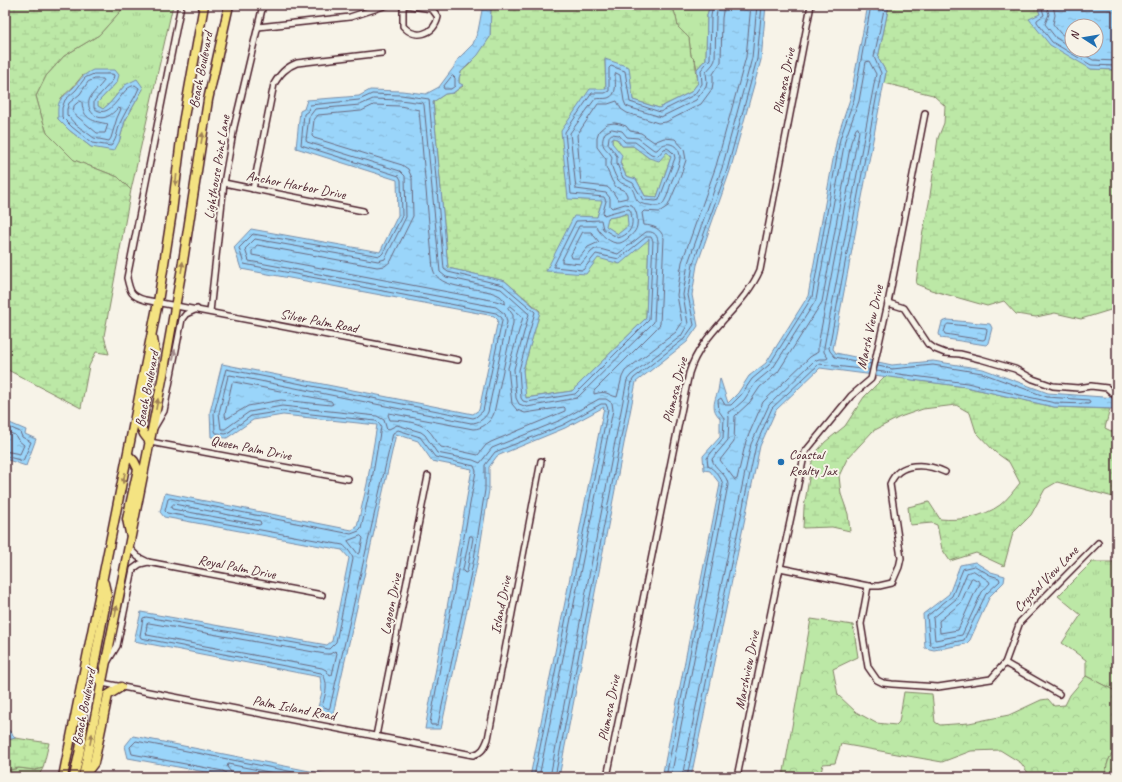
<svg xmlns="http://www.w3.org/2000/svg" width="1122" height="782" viewBox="0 0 1122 782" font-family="Caveat,sans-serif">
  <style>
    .grass { fill: url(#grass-tufts); stroke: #838468; fill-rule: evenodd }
    .forest { fill: url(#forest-crowns); stroke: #838468 }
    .wetland { fill: url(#wetland-marsh); stroke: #838468 }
    .water { fill: url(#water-ripples); stroke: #7a8ca7; fill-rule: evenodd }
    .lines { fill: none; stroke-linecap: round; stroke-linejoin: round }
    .shore { stroke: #6a687e; stroke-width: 1 }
    .minor-casing { stroke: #4a1f2b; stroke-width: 8 }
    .trunk-casing { stroke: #4a1f2b; stroke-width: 11 }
    .minor { stroke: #f7f3e8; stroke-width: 5 }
    .trunk { stroke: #f4e382; stroke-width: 8 }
    .oneway { fill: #9f8156 }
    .oneway2 { fill: #a0898a }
    .poi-dot { fill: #1f6fb2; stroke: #f7f3e8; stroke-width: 1.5 }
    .labels { text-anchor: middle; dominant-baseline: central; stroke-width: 4; stroke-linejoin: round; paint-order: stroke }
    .street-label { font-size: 14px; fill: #4a1f2b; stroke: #f7f3e8 }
    .poi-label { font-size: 14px; fill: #4a1f2b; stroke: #f7f3e8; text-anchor: start }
  </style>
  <defs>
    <pattern id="grass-tufts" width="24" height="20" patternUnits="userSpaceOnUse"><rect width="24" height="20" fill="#bce8a6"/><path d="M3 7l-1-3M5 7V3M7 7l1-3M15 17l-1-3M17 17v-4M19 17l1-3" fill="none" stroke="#a3c78f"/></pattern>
    <pattern id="forest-crowns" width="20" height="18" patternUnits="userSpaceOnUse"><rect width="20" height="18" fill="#bce8a6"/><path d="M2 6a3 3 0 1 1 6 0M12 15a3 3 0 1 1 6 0" fill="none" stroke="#a3c78f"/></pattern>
    <pattern id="wetland-marsh" width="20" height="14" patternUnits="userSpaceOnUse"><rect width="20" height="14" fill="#bce8a6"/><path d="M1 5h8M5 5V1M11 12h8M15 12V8" fill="none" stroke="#a3c78f"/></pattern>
    <pattern id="water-ripples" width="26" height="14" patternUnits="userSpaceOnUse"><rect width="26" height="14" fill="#9ad5fa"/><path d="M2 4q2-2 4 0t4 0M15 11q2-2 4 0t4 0" fill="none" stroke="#86b6d6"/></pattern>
  </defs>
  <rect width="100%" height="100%" fill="#f7f3e8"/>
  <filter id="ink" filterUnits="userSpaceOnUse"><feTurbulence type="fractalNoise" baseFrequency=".025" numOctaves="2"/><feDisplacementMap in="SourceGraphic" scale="8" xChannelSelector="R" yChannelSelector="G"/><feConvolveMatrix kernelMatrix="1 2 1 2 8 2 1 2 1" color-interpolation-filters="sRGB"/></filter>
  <g filter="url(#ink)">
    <!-- grass -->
    <g class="grass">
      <path d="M126 5H173L131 190 118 177 74 160 47 133 42 118 36 96 46 76 64 56 99 35ZM83 75 117 82 98 102 97 106 103 109 110 103 125 85 142 86 143 89 125 121 119 142 91 147 69 130 58 119 61 98 73 87Z"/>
      <polygon points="672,5 710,5 707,15 706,59 697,69 695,60 691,56 689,38 678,27 676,17"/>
      <polygon points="1092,562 1117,562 1117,692 1086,676 1086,660 1062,643 1081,615 1058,596"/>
    </g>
    <!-- forest -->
    <g class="forest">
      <path d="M811 619 853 625 858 657 833 669 838 695 856 712 876 723 896 725 899 722 904 692 932 694 935 722 940 725 969 723 1009 715 1041 700 1048 699 1054 706 1065 705 1070 695 1086 676 1117 692V749C1109 755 1105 767 1106 777H1031L1021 763 1000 750 971 751 942 762 841 744 835 763 823 764 820 777H783Z"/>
      <polygon points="19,768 35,770 43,768 38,777 5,777 5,771"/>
    </g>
    <!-- wetland -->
    <g class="wetland">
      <polygon points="14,5 126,5 99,35 64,56 46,76 36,96 42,118 47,133 74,160 118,177 131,190 104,336 109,354 96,352 89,366 81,408 6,369 5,369 5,6 6,9"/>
      <polygon points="491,5 672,5 676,17 678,27 689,38 691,56 695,60 698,83 691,92 659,108 633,100 628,67 605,60 606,89 602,201 597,217 598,258 649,239 646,318 572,391 525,398 523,370 540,311 505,281 448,268 433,102 445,94 453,93 463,86 459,84 459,78 461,72 469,65 490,37"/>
      <polygon points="889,5 1037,5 1040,14 1030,20 1091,69 1117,70 1117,308 1081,319 1055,313 1036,317 1016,314 1004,301 987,306 931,290 916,284 922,236 929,203 938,138 944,123 945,106 933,95 884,83 886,72 878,58"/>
      <polygon points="612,138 617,139 622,146 633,146 649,158 667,151 671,157 657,197 645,196 636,179 626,176 612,143"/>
      <polygon points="627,213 629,226 618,234 605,226 608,218 619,216"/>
      <path d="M885 376 966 387 1054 407 1110 409 1105 428 1117 434V498L1057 482 1045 489 1031 515 1013 533 1004 566 976 553 950 561 942 549 937 525 932 523 910 525 908 507 929 502 940 519C959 521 984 517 1000 505 1008 499 1014 490 1020 483L1009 462 995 452 976 432 970 413 956 405 923 409 900 417 873 431 847 459 839 476 841 494 848 514 850 531 832 527 803 528 804 507 813 456 825 442 845 426 864 397Z"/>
      <polygon points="15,738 49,743 43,768 35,770 19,768 5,771 5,741"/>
      <path d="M1117 749V777H1106C1105 767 1109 755 1117 749Z"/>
    </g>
    <!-- water -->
    <g class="water">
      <path d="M483 5H491L490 37 478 55 461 72 459 78V83L463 85 453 93 445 94 433 102 448 268 505 281 540 312 523 370 526 398 572 391 646 318 649 239 620 264 598 258 586 274 546 271 574 216 597 217 602 201 568 199 561 131 590 89H606L605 59 629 67 633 100 659 108 691 92 698 83 697 69 706 59 707 15 710 5H766L761 60 730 171 697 265 692 295 698 326 687 342 636 382 559 777H530L604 407 565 428 497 456 489 467V490L478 560 441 729H425L472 469 432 461 418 441 396 434 333 714 317 711 322 692 320 677 134 641 141 612 327 645 332 641 349 558 342 550 164 517 160 512 165 493 352 530 357 527 367 484 377 425 283 415 253 420 227 438 211 437 210 412 222 364 473 414 479 410 498 320 494 316 241 269 234 247 251 229 380 252 398 215 397 180 296 148 300 111 304 109 307 100 359 96 370 90 402 91 426 94 439 87 454 67 458 59 473 44 478 31ZM612 138 617 139 622 146H633L649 158 659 161 667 152 671 157 657 197 645 196 636 179 626 176 620 163 622 155 612 143ZM627 213 628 226 618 234 606 226 608 218 619 216Z"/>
      <path d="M868 5H889L878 58 886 72 833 349 836 353 892 365 933 361 983 369 1048 393 1117 398V409L1054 407 966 387 820 368 776 410 760 446 691 777H662L720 484 710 471 704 470 703 456 720 437V418C711 409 714 402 718 391 719 387 719 382 720 378L728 403 738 393 749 376 766 363 808 296 837 138 850 99Z"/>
      <path d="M1037 5H1117V70L1091 69 1050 45 1029 19 1040 14ZM1072 26H1096V50H1072Z"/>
      <path d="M93 70H115L119 75 117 82 98 102V106L103 109 110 103 125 85 137 79 142 86 143 89 125 121 119 142 114 151 91 147 69 130 58 119C57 97 60 101 74 87 81 79 82 75 93 70Z"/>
      <polygon points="948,320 990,324 992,328 988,343 986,345 941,338 939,334 942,322"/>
      <polygon points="5,421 26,430 25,434 36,439 26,466 5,459"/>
      <polygon points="975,562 991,572 1005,576 1004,582 990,596 970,640 966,644 934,650 925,648 923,614 949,594 960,565"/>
      <polygon points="5,726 15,737 15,738 5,741"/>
      <polygon points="133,736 340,777 233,777 128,758 125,746"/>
    </g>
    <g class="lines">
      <!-- shore -->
      <g class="shore">
        <path d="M724 5 722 18 721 62 713 74V83L712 89 701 104 666 122 658 123 627 113 621 109 617 101 608 104H598L577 135 581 184 607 187 613 192 618 200 627 198V195L625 191 616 187 612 181 606 167V159L597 147V137L599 131 607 124 614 123 620 124 626 126 630 131 641 133 654 142 664 138 675 139 684 149 686 160 681 175 668 206 659 212 644 211 642 213 644 225C654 226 660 228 664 238L660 324 656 329 594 391V394C608 390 607 395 617 397L622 377 625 371 676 332 682 323 677 295 682 262 716 166 746 57 751 5"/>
        <polyline points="1041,5 1044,15 1037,20 1037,22 1052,42 1091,65 1117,66"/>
        <polyline points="1046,5 1049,14 1045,24 1056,38 1072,48"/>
        <polyline points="1053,5 1055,15 1053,24 1060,33 1072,41"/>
        <polyline points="1076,50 1093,60 1117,61"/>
        <path d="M94 74H112L114 75 113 80 94 101V108C108 120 118 98 127 89 129 87 132 86 135 85L139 88C135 99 127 108 122 119 117 128 118 138 111 146L92 143 72 127 62 117V108L65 100 76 90 85 78Z"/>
        <polygon points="453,76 455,78 455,86 451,89 444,89 443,87 451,77"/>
        <path d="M95 79H103L104 81C100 87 93 92 90 98 85 108 95 121 106 117 110 116 115 111 118 108L121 109 117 118 111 138 109 141 94 138 75 124 67 115V109L69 103 80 94 88 82Z"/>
        <path d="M80 101 82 102C83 120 93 121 108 124L105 133H97L73 113 74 106Z"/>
        <path d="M374 105 400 106 419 110 433 269C438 291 481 286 498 295 501 296 503 299 505 301V304L496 301 252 255V251L257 245 377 267 385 266 391 261 413 216 412 178 408 169 402 165 314 138 312 136 314 120 318 115 361 111Z"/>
        <polygon points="858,128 859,131 818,345 818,352 810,357 763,402 746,441 737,479 735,480 720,460 734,442 735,416 750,402 760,387 778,372 822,302 851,142 856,129"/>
        <path d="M612 129 622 131 627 137 638 138 654 150H657C666 138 680 145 680 157 680 166 674 175 671 183 669 189 668 195 665 200 664 202 663 204 661 205 657 207 653 206 649 205 631 204 638 192 629 186 625 184 621 184 618 180 615 176 612 168 611 163 611 162 612 159 612 157 608 148 598 148 605 133Z"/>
        <polygon points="612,134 619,135 625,142 635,142 651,154 658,156 664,149 667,148 670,150 674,154 675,158 659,200 656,201 643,200 633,183 623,178 617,164 617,156 608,144 609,137"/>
        <polygon points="583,232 591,232 599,242 588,247 579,258 572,258 571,255"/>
        <path d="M510 306 523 317 508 368 512 404 517 410 525 413 564 407 565 408V411L491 442 486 445 478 455 441 447C436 442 433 434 427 429 419 422 400 420 390 420L388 415 389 413 473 429C482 429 491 422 494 413L513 323V315L508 308Z"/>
        <polygon points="948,324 986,328 987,330 985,339 983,340 945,334 944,332 946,326"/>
        <polyline points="871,364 835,357 830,351 829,348 881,73 874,57 885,5"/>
        <polyline points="876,371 967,383 1055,403 1088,404 1090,403 1089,400 1047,397 982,373 933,365 892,369 878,366"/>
        <polygon points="234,382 331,401 333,404 331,405 281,400 248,406 226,419 225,414 232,383"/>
        <polyline points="5,425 20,432 22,437 31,442 23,461 5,456"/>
        <polyline points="5,431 15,435 18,440 24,445 20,454 5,451"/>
        <polygon points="174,504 260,521 261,524 259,525 172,509 171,507"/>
        <polygon points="361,536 363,538 360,553 358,554 348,541"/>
        <polygon points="470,536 472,536 473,538 467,572 465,573 463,571"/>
        <polygon points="975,566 990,575 999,578 1000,581 986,594 964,640 934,646 930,645 927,616 952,596 963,569"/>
        <polygon points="974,571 989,581 990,583 982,592 962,635 935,640 933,618 956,599 967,573"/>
        <polygon points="973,578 980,582 980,584 976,590 958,630 940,633 939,621 961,603 971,579"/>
        <polygon points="149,623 325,654 330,654 335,651 337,653 332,675 330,676 326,670 322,668 147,635 146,632 147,624"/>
        <polyline points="227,777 226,773 223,771 132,754 130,747 136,741 319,777"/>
        <polyline points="232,777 231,772 227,767 228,764 294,777"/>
        <path d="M534 777 608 409 606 404H601L563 425 495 452 485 465V490L474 559 438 724 436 725H431L430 723 476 471 474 466 435 457 420 437 398 430 393 433 330 707 329 709 322 706C325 697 330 681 321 673L141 638 140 636 143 618 146 617 329 649 336 642 353 559C352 554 347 548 343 545L167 513 165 511 168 499 170 498 351 534 359 531 361 529 371 485 381 427 379 423 376 421 283 411 251 416 226 434 216 433 215 431 214 413 226 369 473 418 476 417 483 411 502 321V318L496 313 244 264 239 248 253 234 380 256 383 253 402 216 401 180 399 176 301 145 304 114 308 111 310 105 359 100 372 94 401 95 429 99 444 269 448 272 503 285 535 312 519 370 521 398 523 401 527 402 575 394 649 320 653 241 651 237H646L619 259 596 254 583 270 554 267V265L576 221 601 220 603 229 618 238C628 235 633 229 632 219 631 214 632 212 629 209 624 209 610 213 604 215L603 212 606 201 604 197 571 194 565 132 592 93H605L609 91V68L611 66 625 71 630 102 660 112 694 95 702 84 701 70 710 59 711 16 713 5"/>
        <path d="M539 777 613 410 612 403 606 399H599L561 420 492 448 480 463 473 460 437 453 425 435 421 432 397 425 387 430 384 420 377 416 282 406 249 412 225 429H221L219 413 228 376 230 375 471 423C478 423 485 419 488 412L507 322 505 314 496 307 249 261 245 249 255 239 378 261 385 259 406 217 405 176 400 171 307 142 306 140 309 117 315 109 360 105 373 99 400 100 423 103 424 105 440 272 446 277 501 289 529 314 514 369 516 398 519 404 527 407 577 398 654 322 658 241C657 234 653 231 646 232L618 254 600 249H595L591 252 581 264 562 262V260L579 226H596C599 233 611 245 620 243 623 242 626 240 628 238 637 231 638 227 637 216 636 211 635 209 632 205L625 204 612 208 610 206V198L606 193 576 189 570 133 595 99C599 98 604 99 608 98 618 95 615 82 615 75L616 73 620 75 624 101 626 106 631 108 661 117 696 100 706 87 707 82 706 72 713 64 715 60 716 17 718 5"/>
        <polyline points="550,777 627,380 631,375 681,336 688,324 683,295 688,263 722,168 752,58 757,5"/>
        <polyline points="555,777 632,381 634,378 684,339 694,325 688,295 693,264 727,170 757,59 762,5"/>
        <path d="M666 777 723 485C722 478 714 469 708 466L707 458 723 438 724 418 719 411 718 400 721 398 725 405H731L741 395 752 379 769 365 812 297 840 139 854 99 871 5"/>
        <path d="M671 777 728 485C728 474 714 469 712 459L728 440 729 418 728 412 734 409 744 400 756 382 773 368 816 300 845 140 859 101 866 62 869 61 876 74 824 347V352L828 358 826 359H819L814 361 769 405 751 444 706 657 682 777"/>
        <polyline points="687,777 711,658 756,445 772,408 819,364 869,370"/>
      </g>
      <defs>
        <g id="minor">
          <path d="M181 5 127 278C130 292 131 296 145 300L458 360"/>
          <path d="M403 5V26C415 40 434 35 438 17L432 9 404 5"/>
          <polyline points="258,27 350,17 387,5"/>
          <polyline points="224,183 363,211"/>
          <path d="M253 189 274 84C280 74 286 67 297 63L382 53"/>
          <polyline points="888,303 904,308 928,344 935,349 945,353 960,354 980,359 1015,369 1033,379 1053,386 1078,388 1091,386 1107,388 1116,396 1117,400"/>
          <polyline points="210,312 224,183 234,127 263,5"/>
          <polyline points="154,428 164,411 182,319 186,314 197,309"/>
          <polyline points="150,442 348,479"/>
          <polyline points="129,548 138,557 148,562 322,595"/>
          <path d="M780 568 868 586H879L892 583 899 567 901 558 890 484C899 461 926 463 945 472"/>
          <polyline points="868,586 861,624 868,667 877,680 883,683 892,684 938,687 991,679 1005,663 1020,622 1098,543"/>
          <polyline points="108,661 117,646 133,569 140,564 148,562"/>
          <polyline points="1005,663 1059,694"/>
          <path d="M102 683 473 755C482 753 485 747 488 739L541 461"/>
          <polyline points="376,736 428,476"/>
          <path d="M607 777 689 373C702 331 743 309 760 270L811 5"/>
          <polyline points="737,777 780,568 805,452 851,396 871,379 888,303 925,113"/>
        </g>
        <g id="trunk">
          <polyline points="150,442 144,434 141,427 155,352 153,339"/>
          <polyline points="128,455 134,461 138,469 127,519 130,533"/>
          <polyline points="102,683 96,677 93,670 107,596 104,583"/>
          <polyline points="84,776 94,763 108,695 121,687"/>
          <polyline points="63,777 158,302 172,212 183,123 204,5"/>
          <path d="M74 777C79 753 88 726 79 702"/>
          <polyline points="83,777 163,375 182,268 208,100 229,5"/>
        </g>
      </defs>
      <!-- minor casing -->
      <use href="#minor" class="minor-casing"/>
      <!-- trunk casing -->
      <use href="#trunk" class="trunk-casing"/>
      <!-- minor -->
      <use href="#minor" class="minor"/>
      <!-- trunk -->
      <use href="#trunk" class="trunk"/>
    </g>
    <!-- one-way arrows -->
    <defs><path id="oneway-solid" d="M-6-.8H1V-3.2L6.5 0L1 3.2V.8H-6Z"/></defs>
    <g class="oneway">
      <use href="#oneway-solid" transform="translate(202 138) rotate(-81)"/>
      <use href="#oneway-solid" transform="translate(176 180) rotate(97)"/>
      <use href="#oneway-solid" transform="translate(182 267) rotate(-81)"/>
      <use href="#oneway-solid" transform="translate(157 404) rotate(-79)"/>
      <use href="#oneway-solid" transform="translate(124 478) rotate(101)"/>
      <use href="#oneway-solid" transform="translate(116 611) rotate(-79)"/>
      <use href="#oneway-solid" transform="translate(91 739) rotate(-79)"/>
    </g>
    <use class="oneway2" href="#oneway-solid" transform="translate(174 355) rotate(-79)"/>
  </g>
  <!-- markers -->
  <circle class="poi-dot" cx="781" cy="462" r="4"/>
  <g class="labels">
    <!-- street labels -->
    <g class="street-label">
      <text transform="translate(201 70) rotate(-79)">Beach Boulevard</text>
      <text transform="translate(784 81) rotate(-79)">Plumosa Drive</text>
      <text transform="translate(217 167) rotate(-81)">Lighthouse Point Lane</text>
      <text transform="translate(296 185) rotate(11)">Anchor Harbor Drive</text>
      <text transform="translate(319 321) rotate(11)">Silver Palm Road</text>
      <text transform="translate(870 327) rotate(-78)">Marsh View Drive</text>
      <text transform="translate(147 389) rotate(-79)">Beach Boulevard</text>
      <text transform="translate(675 390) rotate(-76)">Plumosa Drive</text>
      <text transform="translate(251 448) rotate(11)">Queen Palm Drive</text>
      <text transform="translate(237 567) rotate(11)">Royal Palm Drive</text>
      <text transform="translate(1046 579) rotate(-46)">Crystal View Lane</text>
      <text transform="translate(391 604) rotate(-79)">Lagoon Drive</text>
      <text transform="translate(501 605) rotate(-79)">Island Drive</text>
      <text transform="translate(747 670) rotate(-79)">Marshview Drive</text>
      <text transform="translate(84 707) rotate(-79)">Beach Boulevard</text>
      <text transform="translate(294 708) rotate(11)">Palm Island Road</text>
      <text transform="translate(609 708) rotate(-79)">Plumosa Drive</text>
    </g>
    <!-- poi labels -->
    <g class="poi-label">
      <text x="789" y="454">Coastal<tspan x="789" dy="16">Realty Jax</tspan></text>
    </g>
  </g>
  <!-- margin -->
  <rect width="1122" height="782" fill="none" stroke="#f7f3e8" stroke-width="20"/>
  <rect x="10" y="10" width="1102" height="762" fill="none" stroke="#4a1f2b" stroke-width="1.5" filter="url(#ink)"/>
  <!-- north arrow -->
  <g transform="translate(1084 38) rotate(282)"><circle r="19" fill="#f7f3e8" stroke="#b29e9c"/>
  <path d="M0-3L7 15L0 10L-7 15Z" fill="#1f6fb2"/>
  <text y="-6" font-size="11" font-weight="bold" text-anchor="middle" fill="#4a1f2b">N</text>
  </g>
</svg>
